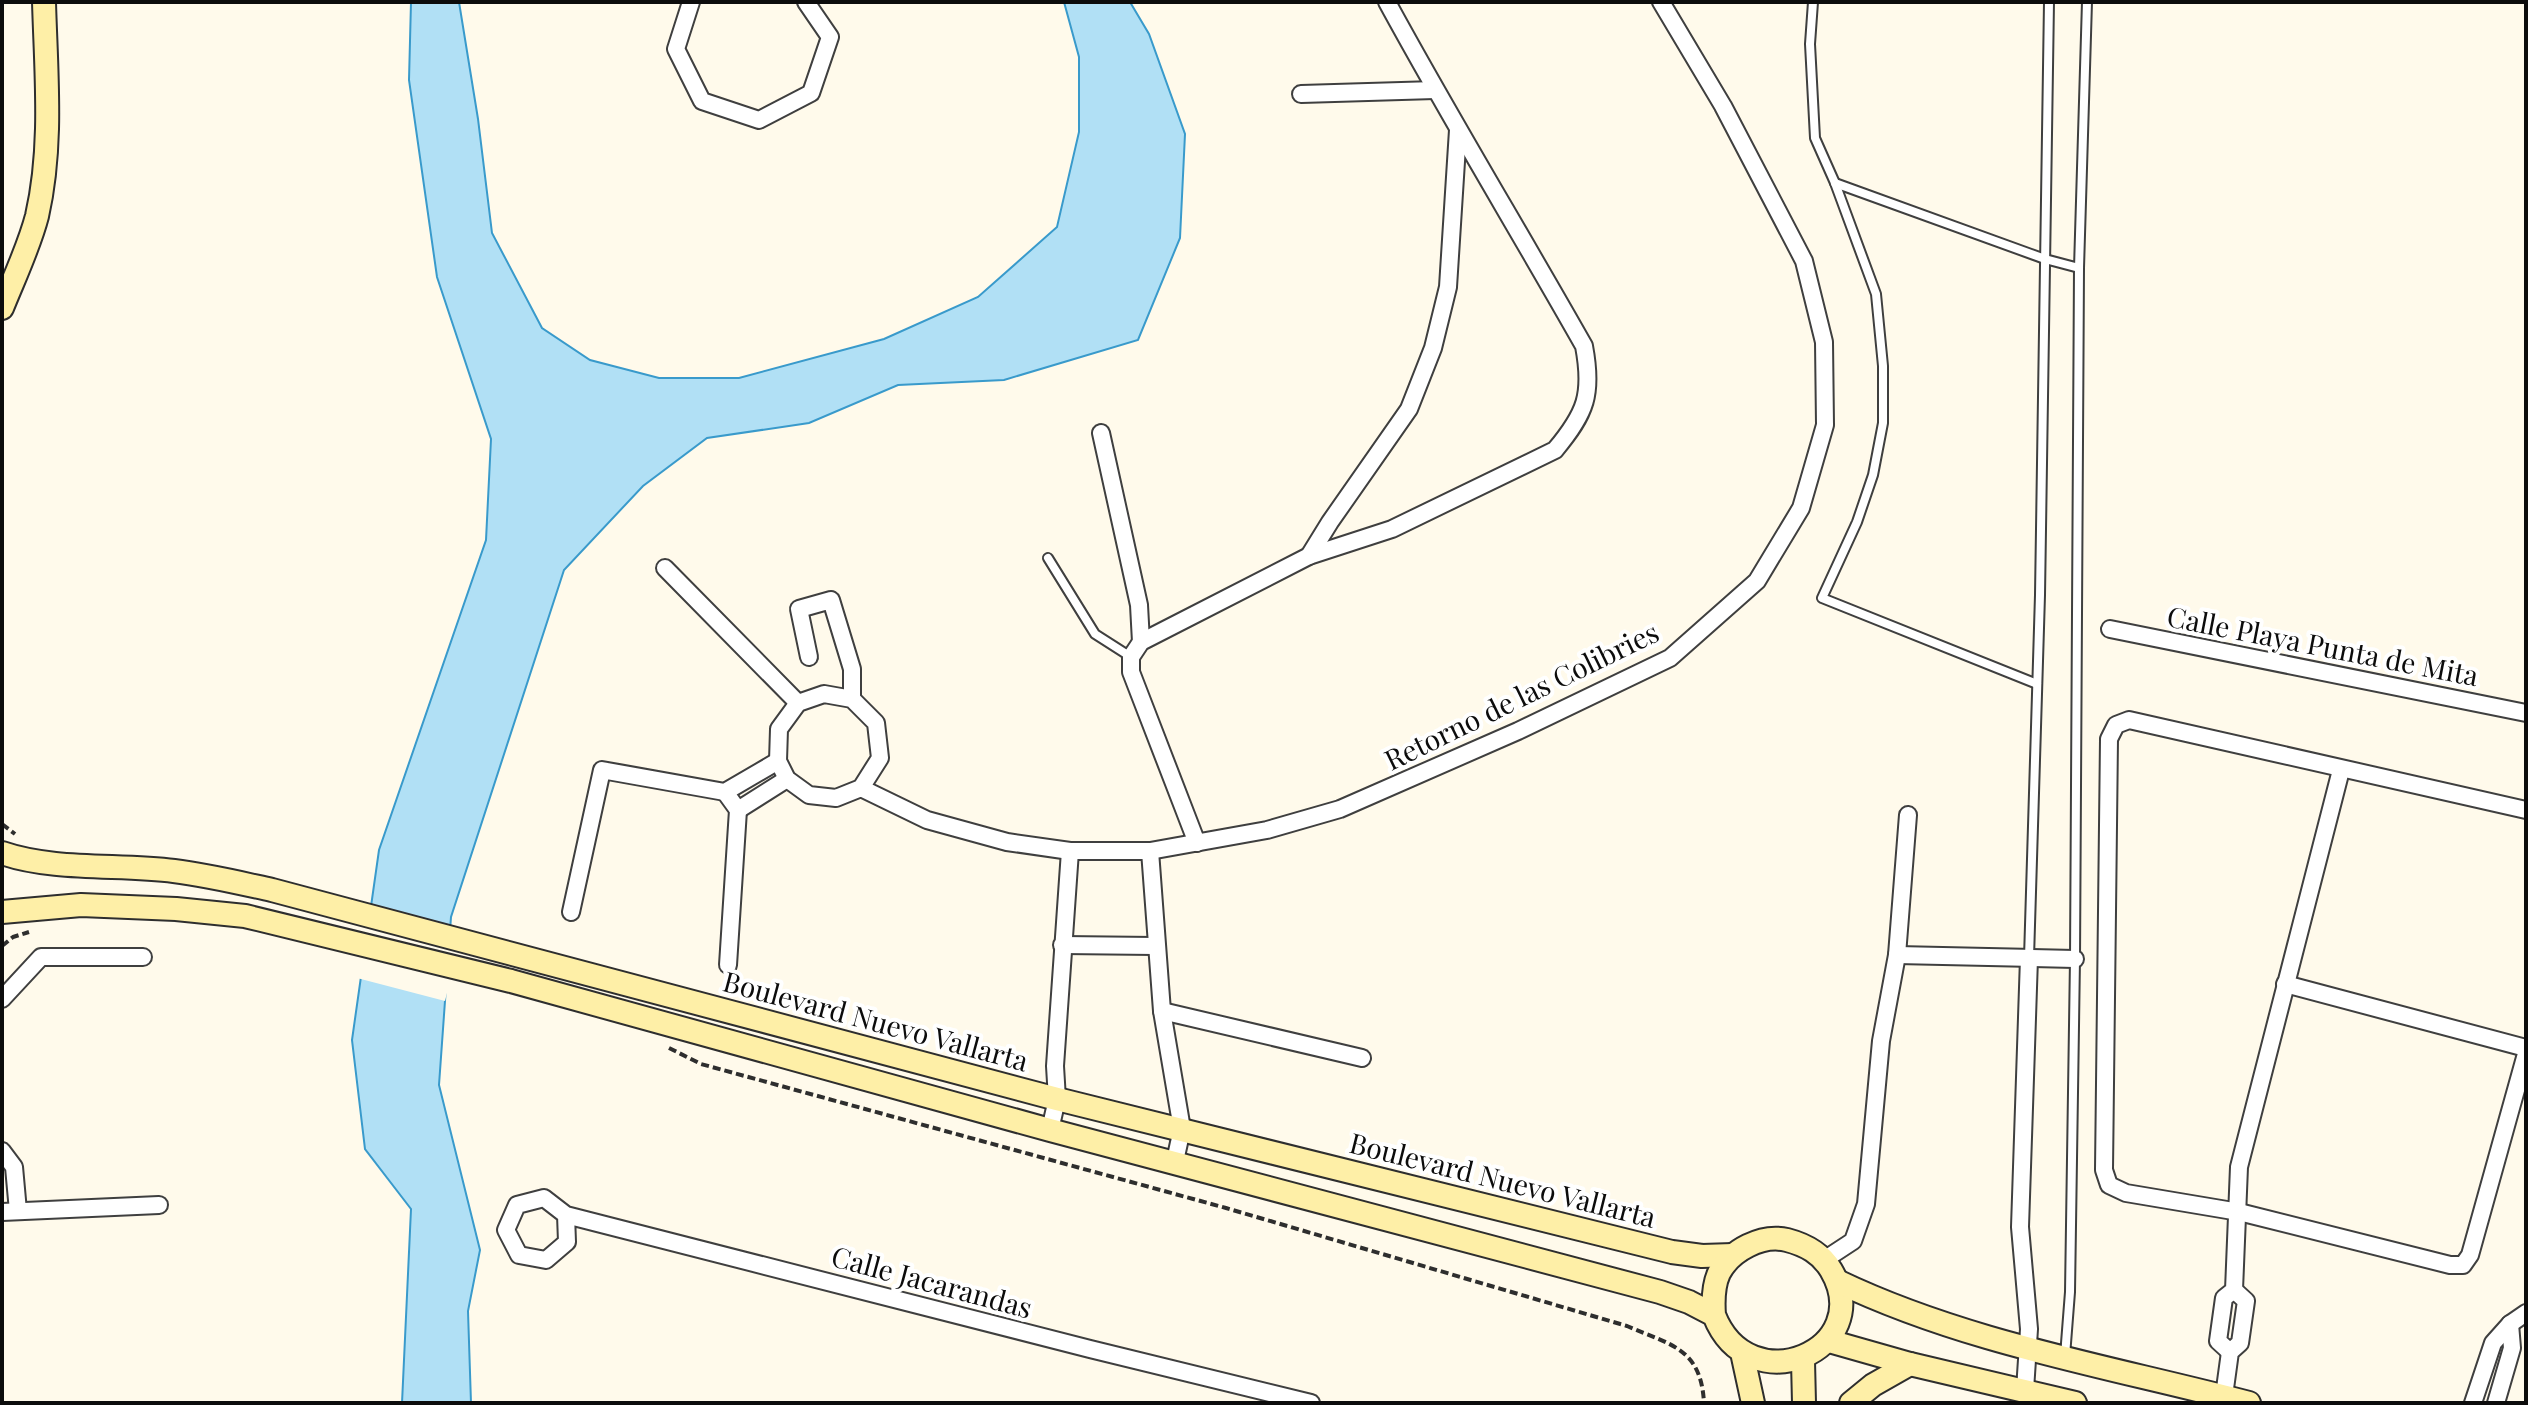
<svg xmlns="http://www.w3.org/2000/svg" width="2528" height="1405" viewBox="0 0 2528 1405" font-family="'Playfair Display',serif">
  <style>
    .water { fill: #b1e0f5; stroke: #399acb; stroke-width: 2 }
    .pier { fill: #fffaeb }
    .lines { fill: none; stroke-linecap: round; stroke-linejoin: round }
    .lane-casing { stroke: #3f3f3f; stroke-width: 12 }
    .street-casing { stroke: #3f3f3f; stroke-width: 20 }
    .secondary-casing { stroke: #2e2e2e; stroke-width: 26 }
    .path { stroke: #2e2e2e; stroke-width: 4; stroke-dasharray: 8 4; stroke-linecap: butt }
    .lane { stroke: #fff; stroke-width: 8 }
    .street { stroke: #fff; stroke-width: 16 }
    .secondary { stroke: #feefa7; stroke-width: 22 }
    .labels { text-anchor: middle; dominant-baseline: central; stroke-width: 8; stroke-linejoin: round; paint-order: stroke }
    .street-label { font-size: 28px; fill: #0c0c0c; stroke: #fff }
  </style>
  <rect width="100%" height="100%" fill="#fffaeb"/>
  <!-- water -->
  <polygon class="water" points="411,2 459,2 478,119 492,233 542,328 590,360 659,378 739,378 884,339 978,297 1057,227 1079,132 1079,57 1064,2 1130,2 1149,34 1185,134 1180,238 1138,340 1004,380 898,385 809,423 707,438 643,486 564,570 451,917 439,1085 480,1250 468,1311 471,1403 402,1403 411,1209 365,1149 352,1040 379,850 486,540 491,439 437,277 409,80"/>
  <!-- pier -->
  <polygon class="pier" points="364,927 453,950 451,977 445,1001 357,978"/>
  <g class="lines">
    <defs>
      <g id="lane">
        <polyline points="1813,2 1810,44 1815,138 1835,183 1876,294 1883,366 1883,423 1873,475 1857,522 1822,598 2037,684"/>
        <polyline points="1835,183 2045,259 2079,268"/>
        <polyline points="1048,558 1095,634 1131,657"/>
        <polyline points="2029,958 2040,595 2049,2"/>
        <polyline points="2065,1356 2070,1292 2075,959 2079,268 2087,2"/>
      </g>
      <g id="street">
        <polyline points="691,2 676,49 702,101 759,120 811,93 830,37 806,2"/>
        <polyline points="1301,94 1435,90"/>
        <polyline points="1101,433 1139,605 1141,642"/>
        <polyline points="1309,556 1330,522 1409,409 1433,348 1448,287 1458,130"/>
        <polyline points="665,568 798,703"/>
        <polyline points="2110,629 2526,713"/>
        <polyline points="809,657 799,609 831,600 852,669 852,699"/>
        <polyline points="861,788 880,758 876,723 852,699 824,694 798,703 779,729 778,761 787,779 809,795 836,798 861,788 927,820 1007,842 1070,851 1150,851 1267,830 1340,809 1518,731 1670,658 1757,581 1801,508 1825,425 1824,342 1804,261 1723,106 1661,2"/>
        <polyline points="725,792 738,810 728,965"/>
        <polyline points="738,810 787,779"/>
        <polyline points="2526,810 2129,720 2116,725 2109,739 2104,1170 2109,1185 2126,1193 2239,1212 2450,1265 2463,1265 2470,1255 2526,1054"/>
        <path d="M1197 843 1131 672V657L1141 642 1309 556 1392 529 1555 450C1586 413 1593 394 1584 346 1519 231 1450 118 1387 2"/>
        <polyline points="1150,851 1162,1011 1182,1129 1175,1161"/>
        <polyline points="571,912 602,770 725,792 778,761"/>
        <polyline points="1062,945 1155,946"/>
        <polyline points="1897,955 2075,959"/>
        <polyline points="2285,984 2526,1048"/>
        <polyline points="2,999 41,957 143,957"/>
        <polyline points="1162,1011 1362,1058"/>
        <polyline points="1050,1130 1057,1099 1055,1066 1070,851"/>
        <polyline points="2,1151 14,1167 18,1211"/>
        <polyline points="2,1212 159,1205"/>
        <polyline points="566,1215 567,1242 546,1260 519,1255 506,1230 517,1205 544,1198 566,1215 1090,1349 1311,1403"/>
        <polyline points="1824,1260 1853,1241 1866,1204 1881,1041 1897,955 1908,815"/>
        <polyline points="2230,1352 2218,1341 2224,1298 2234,1290 2239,1167 2341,770"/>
        <polyline points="2025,1390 2029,1329 2020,1227 2029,958"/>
        <polyline points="2224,1396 2230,1352 2240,1343 2246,1301 2234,1290"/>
        <polyline points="2473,1403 2493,1343 2510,1324 2526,1313"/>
        <polyline points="2496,1403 2512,1348 2510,1324"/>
      </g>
      <g id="secondary">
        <path d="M2 308C14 278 29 247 37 216 53 146 46 73 44 2"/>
        <path d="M2 853C54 871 120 864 174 871 207 875 240 883 272 890L1057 1099 1672 1252 1702 1256 1733 1255"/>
        <path d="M2 912 81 905 176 909 245 916 511 981 1050 1130 1660 1292 1689 1302 1714 1315C1749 1405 1878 1350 1831 1270 1821 1253 1806 1245 1787 1240 1762 1234 1731 1250 1719 1273 1713 1286 1713 1301 1714 1315"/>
        <path d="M1837 1281C1966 1343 2112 1367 2249 1403"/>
        <polyline points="1829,1341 1910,1364 2075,1403"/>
        <polyline points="1743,1357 1753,1403"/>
        <polyline points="1803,1361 1804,1403"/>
        <polyline points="1851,1403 1873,1385 1910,1364"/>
      </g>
    </defs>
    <!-- lane casing -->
    <use href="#lane" class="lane-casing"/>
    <!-- street casing -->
    <use href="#street" class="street-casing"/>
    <!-- secondary casing -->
    <use href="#secondary" class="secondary-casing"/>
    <!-- path -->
    <g class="path">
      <polyline points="2,824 15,834"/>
      <polyline points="2,946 13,937 29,932"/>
      <path d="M669 1048 701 1064 1226 1208 1627 1326C1671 1345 1701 1348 1704 1403"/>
    </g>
    <!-- lane -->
    <use href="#lane" class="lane"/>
    <!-- street -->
    <use href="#street" class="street"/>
    <!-- secondary -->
    <use href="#secondary" class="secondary"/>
  </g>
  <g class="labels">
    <!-- street labels -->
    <g class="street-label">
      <text transform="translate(2323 645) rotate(11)">Calle Playa Punta de Mita</text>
      <text transform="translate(1521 695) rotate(-26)">Retorno de las Colibries</text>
      <text transform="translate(876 1020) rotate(15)">Boulevard Nuevo Vallarta</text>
      <text transform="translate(1503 1179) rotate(14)">Boulevard Nuevo Vallarta</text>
      <text transform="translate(932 1281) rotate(15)">Calle Jacarandas</text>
    </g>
  </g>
  <!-- border -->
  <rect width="2528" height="1405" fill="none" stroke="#0c0c0c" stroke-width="8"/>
</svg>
